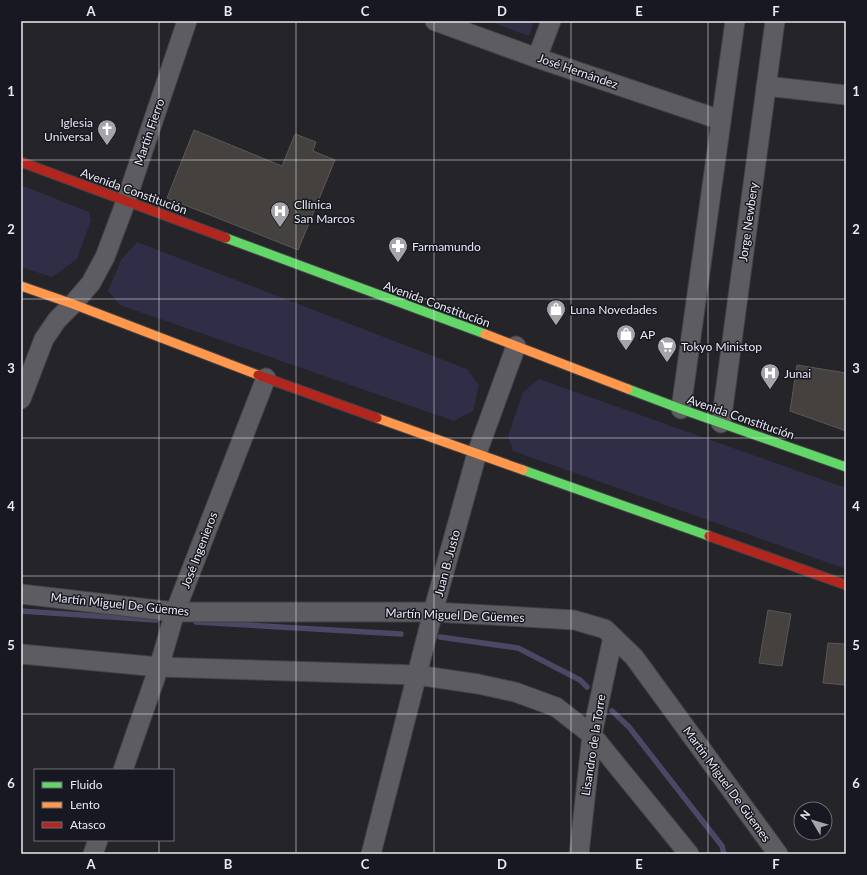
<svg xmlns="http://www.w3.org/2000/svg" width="867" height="875" viewBox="0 0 867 875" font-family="Lato,sans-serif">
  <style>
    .green { fill: #302e47 }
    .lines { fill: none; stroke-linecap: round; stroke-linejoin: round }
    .stream { stroke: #4a4865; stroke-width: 5.5 }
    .building { fill: #45413e; stroke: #595757 }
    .street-casing { stroke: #424246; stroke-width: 21 }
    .fast-casing { stroke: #424246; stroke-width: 11 }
    .slow-casing { stroke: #424246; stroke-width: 11 }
    .jam-casing { stroke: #424246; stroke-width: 11 }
    .street { stroke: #5d5d61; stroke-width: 19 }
    .fast { stroke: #63d668; stroke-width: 9 }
    .slow { stroke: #ff974d; stroke-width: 9 }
    .jam { stroke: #b3261e; stroke-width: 9 }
    .grid { fill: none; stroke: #e9e9f0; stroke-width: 1; stroke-opacity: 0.55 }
    .labels { text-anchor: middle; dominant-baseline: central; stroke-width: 3; stroke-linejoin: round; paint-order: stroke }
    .street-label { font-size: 12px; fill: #e9e9f0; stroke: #181822 }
    .poi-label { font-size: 12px; fill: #e9e9f0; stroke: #181822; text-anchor: start }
    .neatline { fill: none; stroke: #e9e9f0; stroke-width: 1.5 }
    .grid-label { font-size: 13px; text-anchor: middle; font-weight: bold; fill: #e9e9f0 }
  </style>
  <rect width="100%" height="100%" fill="#242429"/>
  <!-- green -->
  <g class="green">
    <polygon points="489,21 534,21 529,36"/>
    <polygon points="21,185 89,212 91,220 77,259 52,277 21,267"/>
    <polygon points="137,242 467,369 479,385 473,411 454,421 120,305 108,291 121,260"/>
    <polygon points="539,379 846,488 846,569 513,451 508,436 523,392"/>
  </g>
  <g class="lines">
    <!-- stream -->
    <g class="stream">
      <polyline points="21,611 156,620"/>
      <polyline points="196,622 401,634"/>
      <polyline points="440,637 518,648 580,680 587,687"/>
      <polyline points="612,711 629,727 722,846 724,854"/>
    </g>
  </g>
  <!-- building -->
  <g class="building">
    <polygon points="194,130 282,166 295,134 316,142 313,151 335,160 298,250 167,198"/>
    <polygon points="797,365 846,373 846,431 790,411"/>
    <polygon points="768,610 791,614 782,666 759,663"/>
    <polygon points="828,643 846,644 846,685 823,683"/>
  </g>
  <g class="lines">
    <defs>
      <g id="street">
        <polyline points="435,21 537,58 721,120"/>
        <polyline points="537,58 551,21"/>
        <polyline points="766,86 846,95"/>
        <polyline points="21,399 44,339 57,320 73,304 91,283 105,257 126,201 187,21"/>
        <polyline points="681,409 735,21"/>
        <polyline points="721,423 775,21"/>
        <polyline points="21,594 175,612 433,612 508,616 574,620 605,629 634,657 778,854"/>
        <polyline points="21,654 159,667 417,675 478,684 515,692 556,707 592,735 689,854"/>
        <polyline points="123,770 159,667 175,612 266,378"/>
        <polyline points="93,854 98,840"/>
        <polyline points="371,854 433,612 477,453 516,346"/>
        <polyline points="579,854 592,735 613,637"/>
      </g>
      <g id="fast">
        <polyline points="226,238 485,334"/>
        <polyline points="628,389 681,409 846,467"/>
        <polyline points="523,470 709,536"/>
      </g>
      <g id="slow">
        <polyline points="21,286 73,304 258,375"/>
        <polyline points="485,334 628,389"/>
        <polyline points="377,418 523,470"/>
      </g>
      <g id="jam">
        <polyline points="21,162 226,238"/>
        <polyline points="258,375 377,418"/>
        <polyline points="709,536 846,585"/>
      </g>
    </defs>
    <!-- street casing -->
    <use href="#street" class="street-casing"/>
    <!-- fast casing -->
    <use href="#fast" class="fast-casing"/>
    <!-- slow casing -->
    <use href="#slow" class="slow-casing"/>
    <!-- jam casing -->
    <use href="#jam" class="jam-casing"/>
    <!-- street -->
    <use href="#street" class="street"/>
    <!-- fast -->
    <use href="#fast" class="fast"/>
    <!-- slow -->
    <use href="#slow" class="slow"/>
    <!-- jam -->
    <use href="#jam" class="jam"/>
  </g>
  <!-- grid -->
  <path class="grid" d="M159 21V770M296 21V854M434 21V854M571 21V854M708 21V854M21 160H846M21 299H846M21 438H846M21 576H846M21 714H846M159 840V854"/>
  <!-- icons -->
  <defs>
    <symbol id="church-pin" viewBox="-11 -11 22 30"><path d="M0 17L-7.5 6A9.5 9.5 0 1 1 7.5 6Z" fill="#a4a4aa" stroke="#181822"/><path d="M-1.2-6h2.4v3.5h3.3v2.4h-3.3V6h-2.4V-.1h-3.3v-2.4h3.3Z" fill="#fff"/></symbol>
    <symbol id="hospital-pin" viewBox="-11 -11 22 30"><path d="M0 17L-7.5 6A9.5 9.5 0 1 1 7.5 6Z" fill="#a4a4aa" stroke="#181822"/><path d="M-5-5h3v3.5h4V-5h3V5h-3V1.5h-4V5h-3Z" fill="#fff"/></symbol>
    <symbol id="pharmacy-pin" viewBox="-11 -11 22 30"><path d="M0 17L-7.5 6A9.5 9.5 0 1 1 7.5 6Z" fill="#a4a4aa" stroke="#181822"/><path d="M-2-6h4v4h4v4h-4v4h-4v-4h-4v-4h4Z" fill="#fff"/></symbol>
    <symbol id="shop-pin" viewBox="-11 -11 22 30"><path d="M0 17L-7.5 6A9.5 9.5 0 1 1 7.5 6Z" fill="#a4a4aa" stroke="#181822"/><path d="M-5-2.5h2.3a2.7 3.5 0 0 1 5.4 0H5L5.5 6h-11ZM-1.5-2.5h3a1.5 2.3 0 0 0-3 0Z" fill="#fff"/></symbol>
    <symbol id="supermarket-pin" viewBox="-11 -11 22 30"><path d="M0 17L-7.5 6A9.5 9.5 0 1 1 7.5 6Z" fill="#a4a4aa" stroke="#181822"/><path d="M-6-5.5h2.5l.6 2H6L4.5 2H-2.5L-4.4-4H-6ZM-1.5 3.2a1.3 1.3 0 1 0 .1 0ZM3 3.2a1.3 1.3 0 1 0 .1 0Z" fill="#fff"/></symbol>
  </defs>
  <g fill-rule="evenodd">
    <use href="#church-pin" x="96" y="118" width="22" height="30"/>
    <use href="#hospital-pin" x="269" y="200" width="22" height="30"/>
    <use href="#pharmacy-pin" x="387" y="235" width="22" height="30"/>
    <use href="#shop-pin" x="545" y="298" width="22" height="30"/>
    <use href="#shop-pin" x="615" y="323" width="22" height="30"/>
    <use href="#supermarket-pin" x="656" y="335" width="22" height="30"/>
    <use href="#hospital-pin" x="759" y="362" width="22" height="30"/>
  </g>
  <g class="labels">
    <!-- street labels -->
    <g class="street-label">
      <text transform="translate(578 71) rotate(19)">José Hernández</text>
      <text transform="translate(149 132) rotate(-71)">Martín Fierro</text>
      <text transform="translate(134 191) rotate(20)">Avenida Constitución</text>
      <text transform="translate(748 222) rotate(-82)">Jorge Newbery</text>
      <text transform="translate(437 304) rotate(20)">Avenida Constitución</text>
      <text transform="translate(741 417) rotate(19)">Avenida Constitución</text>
      <text transform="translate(199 550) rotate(-69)">José Ingenieros</text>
      <text transform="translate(447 563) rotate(-75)">Juan B. Justo</text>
      <text transform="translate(120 604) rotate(6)">Martín Miguel De Güemes</text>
      <text transform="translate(455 615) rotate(2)">Martín Miguel De Güemes</text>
      <text transform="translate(593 745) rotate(-81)">Lisandro de la Torre</text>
      <text transform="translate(727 784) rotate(54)">Martín Miguel De Güemes</text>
    </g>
    <!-- poi labels -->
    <g class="poi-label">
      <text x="93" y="122" text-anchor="end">Iglesia<tspan x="93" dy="14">Universal</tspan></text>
      <text x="294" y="204">Cllínica<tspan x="294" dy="14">San Marcos</tspan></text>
      <text x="412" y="246">Farmamundo</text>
      <text x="570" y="309">Luna Novedades</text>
      <text x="640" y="334">AP</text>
      <text x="681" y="346">Tokyo Ministop</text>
      <text x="784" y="373">Junai</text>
    </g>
  </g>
  <!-- border -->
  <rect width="867" height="875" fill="none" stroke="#181822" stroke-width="44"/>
  <!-- legend -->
  <rect x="34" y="769" width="140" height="72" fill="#181822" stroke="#6c6c74"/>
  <rect x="42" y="782" width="20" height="6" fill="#63d668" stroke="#6c6c74"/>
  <text x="70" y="789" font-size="12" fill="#e9e9f0">Fluido</text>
  <rect x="42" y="802" width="20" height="6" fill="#ff974d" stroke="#6c6c74"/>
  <text x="70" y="809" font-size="12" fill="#e9e9f0">Lento</text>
  <rect x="42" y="822" width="20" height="6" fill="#b3261e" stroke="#6c6c74"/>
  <text x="70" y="829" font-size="12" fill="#e9e9f0">Atasco</text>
  <!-- north arrow -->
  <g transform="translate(813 821) rotate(308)"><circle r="19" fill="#181822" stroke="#6c6c74"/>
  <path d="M0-3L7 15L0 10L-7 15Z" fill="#a4a4aa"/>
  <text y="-6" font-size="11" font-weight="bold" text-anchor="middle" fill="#e9e9f0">N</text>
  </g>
  <rect x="22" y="22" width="823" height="831" class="neatline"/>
  <g class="grid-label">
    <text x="91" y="16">A</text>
    <text x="228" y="16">B</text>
    <text x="365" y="16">C</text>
    <text x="502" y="16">D</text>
    <text x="639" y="16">E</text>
    <text x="776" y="16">F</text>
    <text x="11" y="96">1</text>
    <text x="856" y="96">1</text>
    <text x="11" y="234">2</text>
    <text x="856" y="234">2</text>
    <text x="11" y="373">3</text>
    <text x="856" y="373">3</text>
    <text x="11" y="511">4</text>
    <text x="856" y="511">4</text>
    <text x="11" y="650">5</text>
    <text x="856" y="650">5</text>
    <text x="11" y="788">6</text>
    <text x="856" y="788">6</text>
    <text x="91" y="869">A</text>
    <text x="228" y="869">B</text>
    <text x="365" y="869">C</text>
    <text x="502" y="869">D</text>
    <text x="639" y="869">E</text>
    <text x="776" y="869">F</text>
  </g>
</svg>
